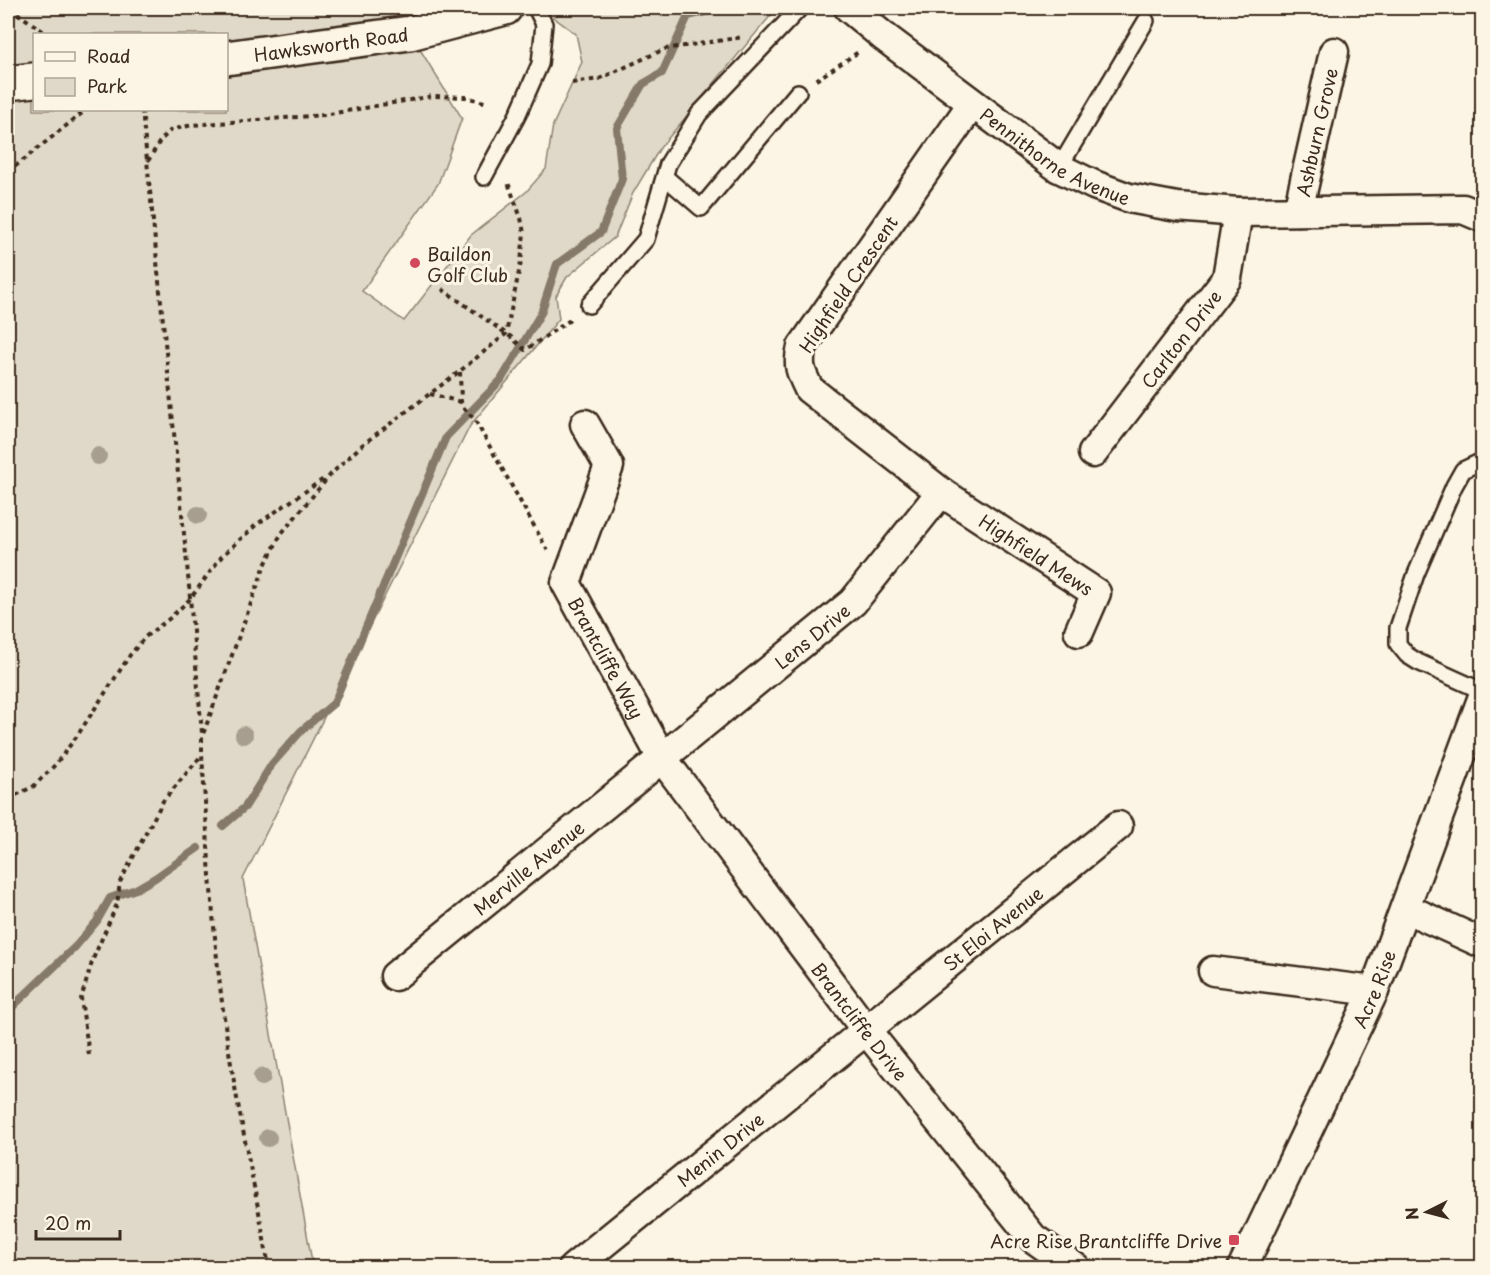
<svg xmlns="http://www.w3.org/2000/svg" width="1490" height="1275" viewBox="0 0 1490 1275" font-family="'Playpen Sans',sans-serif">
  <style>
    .green { fill: #e0d8c8; stroke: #8e8173; stroke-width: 1.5; fill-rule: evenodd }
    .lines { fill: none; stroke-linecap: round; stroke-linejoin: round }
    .stream { stroke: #85796b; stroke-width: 8 }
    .service-casing { stroke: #3b2a1e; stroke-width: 20 }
    .minor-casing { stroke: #3b2a1e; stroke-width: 33 }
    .tertiary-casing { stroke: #3b2a1e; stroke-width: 38 }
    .path { stroke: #3b2a1e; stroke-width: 4; stroke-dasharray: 4.5 4.5; stroke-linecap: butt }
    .service { stroke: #fcf5e5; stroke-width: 15 }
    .minor { stroke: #fcf5e5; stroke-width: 28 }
    .tertiary { stroke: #fcf5e5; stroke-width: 33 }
    .tree { fill: #a89e8f }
    .poi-dot { fill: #d1495b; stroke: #fcf5e5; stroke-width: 2 }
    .labels { text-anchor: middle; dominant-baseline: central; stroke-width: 6; stroke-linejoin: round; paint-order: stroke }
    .street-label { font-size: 18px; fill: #3b2a1e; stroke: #fcf5e5 }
    .poi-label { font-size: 18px; fill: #3b2a1e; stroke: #fcf5e5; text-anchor: start }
  </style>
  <rect width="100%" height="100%" fill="#fcf5e5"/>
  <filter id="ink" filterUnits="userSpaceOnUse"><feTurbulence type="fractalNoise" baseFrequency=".0167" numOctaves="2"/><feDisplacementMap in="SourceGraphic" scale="12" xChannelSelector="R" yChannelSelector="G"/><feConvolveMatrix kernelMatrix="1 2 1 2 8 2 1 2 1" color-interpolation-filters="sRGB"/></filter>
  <g filter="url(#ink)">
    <!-- green -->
    <path class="green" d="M8 8H449L410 33 462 118 438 184 362 291 404 321 471 235 526 192 546 169 553 125 582 62 576 34 553 17 571 8H777L660 148 633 193 615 237 567 277 556 296 559 319 470 426 243 879 313 1267H8ZM34 34H226V110H34Z"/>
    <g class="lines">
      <!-- stream -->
      <g class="stream">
        <polyline points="223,826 245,807 272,764 301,731 334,703 446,437 501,380 541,313 557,264 601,232 622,179 617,128 643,84 662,73 688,16 723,8"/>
        <polyline points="8,1011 76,946 97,921 110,898 136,889 155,878 198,848"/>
      </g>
      <defs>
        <g id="service">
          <polyline points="1059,168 1146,21"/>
          <polyline points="484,177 517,116 540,64 544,24 536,8"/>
          <polyline points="665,177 701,208 798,92"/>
          <polyline points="589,305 646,239 668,164 699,114 800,8"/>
          <polyline points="1482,461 1463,470 1454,486 1416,574 1398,628 1398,644 1407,655 1418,662 1482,691"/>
        </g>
        <g id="minor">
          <path id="s1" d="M849 8 883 36 1059 168 1094 185 1129 198 1177 207 1238 212 1463 209 1482 217"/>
          <path id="s2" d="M972 104 802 347C797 365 801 373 809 389L941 492 1096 593 1079 632"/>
          <path id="s3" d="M1298 211 1334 52"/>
          <path id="s4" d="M585 424 609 466 566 583 662 758 866 1030 1033 1238 1076 1268"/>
          <path id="s5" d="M1093 453 1227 278 1238 212"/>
          <polyline points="1405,908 1482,943"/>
          <polyline points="1213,971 1374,991"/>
          <path id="s6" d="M395 976 853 602 941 492"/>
          <path id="s7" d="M573 1268 1118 826"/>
          <path id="s8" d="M1242 1268 1374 991 1482 699"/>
        </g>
        <g id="tertiary">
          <path id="s9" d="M226 58 410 33 505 8"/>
          <polyline points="8,83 34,80"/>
        </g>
      </defs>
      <!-- service casing -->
      <use href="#service" class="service-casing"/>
      <!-- minor casing -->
      <use href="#minor" class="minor-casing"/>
      <!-- tertiary casing -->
      <use href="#tertiary" class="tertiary-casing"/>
      <!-- path -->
      <g class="path">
        <polyline points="10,8 47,34"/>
        <polyline points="816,80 860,51"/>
        <polyline points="572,83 599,79 665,49 743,37"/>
        <polyline points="142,110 187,564 202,733"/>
        <polyline points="148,161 160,141 171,130 192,125 324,115 433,96 466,97 488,103"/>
        <polyline points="8,172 86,110"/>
        <polyline points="442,289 511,337 525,350 573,318"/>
        <polyline points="460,372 461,402 464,408 475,420 548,551"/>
        <polyline points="430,394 461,402"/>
        <polyline points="8,799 34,786 55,765 77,736 130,655 145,637 170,618 190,599 222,556 256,525 325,478"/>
        <polyline points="89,1055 81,999 93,959 117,904 120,882 163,801 201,756"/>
        <path d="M269 1268C255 1184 235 1101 224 1017 212 930 208 842 202 755V737L265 565 281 534 331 474 362 445 460 371 506 334 521 262 524 233 521 218 507 180"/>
      </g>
      <!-- service -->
      <use href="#service" class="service"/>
      <!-- minor -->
      <use href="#minor" class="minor"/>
      <!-- tertiary -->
      <use href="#tertiary" class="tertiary"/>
    </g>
    <!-- trees -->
    <g class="tree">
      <circle cx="98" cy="456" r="9"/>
      <circle cx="198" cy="515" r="9"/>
      <circle cx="244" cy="735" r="9"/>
      <circle cx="262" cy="1077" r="9"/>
      <circle cx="268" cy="1138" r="9"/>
    </g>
  </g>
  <!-- markers -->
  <g class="poi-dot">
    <circle cx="415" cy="263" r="6"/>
    <rect x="1228" y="1234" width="12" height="12" rx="3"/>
  </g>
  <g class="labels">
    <!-- street labels -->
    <g class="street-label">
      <text stroke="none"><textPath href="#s9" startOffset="106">Hawksworth Road</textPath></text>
      <text stroke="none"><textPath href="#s3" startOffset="81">Ashburn Grove</textPath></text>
      <text stroke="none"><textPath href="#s1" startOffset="255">Pennithorne Avenue</textPath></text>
      <text transform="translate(848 284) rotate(-56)">Highfield Crescent</text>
      <text stroke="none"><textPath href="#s5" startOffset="144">Carlton Drive</textPath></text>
      <text stroke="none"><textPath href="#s2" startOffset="622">Highfield Mews</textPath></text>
      <text stroke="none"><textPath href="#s6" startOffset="538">Lens Drive</textPath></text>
      <text stroke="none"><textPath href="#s4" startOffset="258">Brantcliffe Way</textPath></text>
      <text stroke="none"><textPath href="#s6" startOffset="172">Merville Avenue</textPath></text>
      <text stroke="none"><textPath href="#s7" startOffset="540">St Eloi Avenue</textPath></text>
      <text stroke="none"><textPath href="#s8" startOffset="309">Acre Rise</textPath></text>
      <text stroke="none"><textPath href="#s4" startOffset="702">Brantcliffe Drive</textPath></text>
      <text stroke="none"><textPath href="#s7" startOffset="189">Menin Drive</textPath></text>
    </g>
    <!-- poi labels -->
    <g class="poi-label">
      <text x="427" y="253">Baildon<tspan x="427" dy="21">Golf Club</tspan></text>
      <text x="1222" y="1240" text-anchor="end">Acre Rise Brantcliffe Drive</text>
    </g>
  </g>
  <!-- margin -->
  <rect width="1490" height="1275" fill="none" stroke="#fcf5e5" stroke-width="30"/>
  <rect x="15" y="15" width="1460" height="1245" fill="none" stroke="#3b2a1e" stroke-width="2" filter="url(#ink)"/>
  <!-- legend -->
  <rect x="33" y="33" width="195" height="78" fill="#fcf5e5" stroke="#afa495" stroke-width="1.5"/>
  <rect x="45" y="52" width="30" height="9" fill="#fcf5e5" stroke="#afa495" stroke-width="1.5"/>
  <text x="87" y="63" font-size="18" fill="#3b2a1e">Road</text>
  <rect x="45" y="78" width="30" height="18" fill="#e0d8c8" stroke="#afa495" stroke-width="1.5"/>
  <text x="87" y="93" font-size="18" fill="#3b2a1e">Park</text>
  <!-- north arrow -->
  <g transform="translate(1427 1212) rotate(264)" stroke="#fcf5e5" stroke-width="4.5" paint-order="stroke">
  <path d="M0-4.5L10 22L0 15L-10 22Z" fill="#3b2a1e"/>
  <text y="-9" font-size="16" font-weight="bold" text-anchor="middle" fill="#3b2a1e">N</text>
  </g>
  <!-- scale -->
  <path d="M36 1230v9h84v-9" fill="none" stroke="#3b2a1e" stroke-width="3"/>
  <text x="45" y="1230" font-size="18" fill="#3b2a1e" stroke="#fcf5e5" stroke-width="4.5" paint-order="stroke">20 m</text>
</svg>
